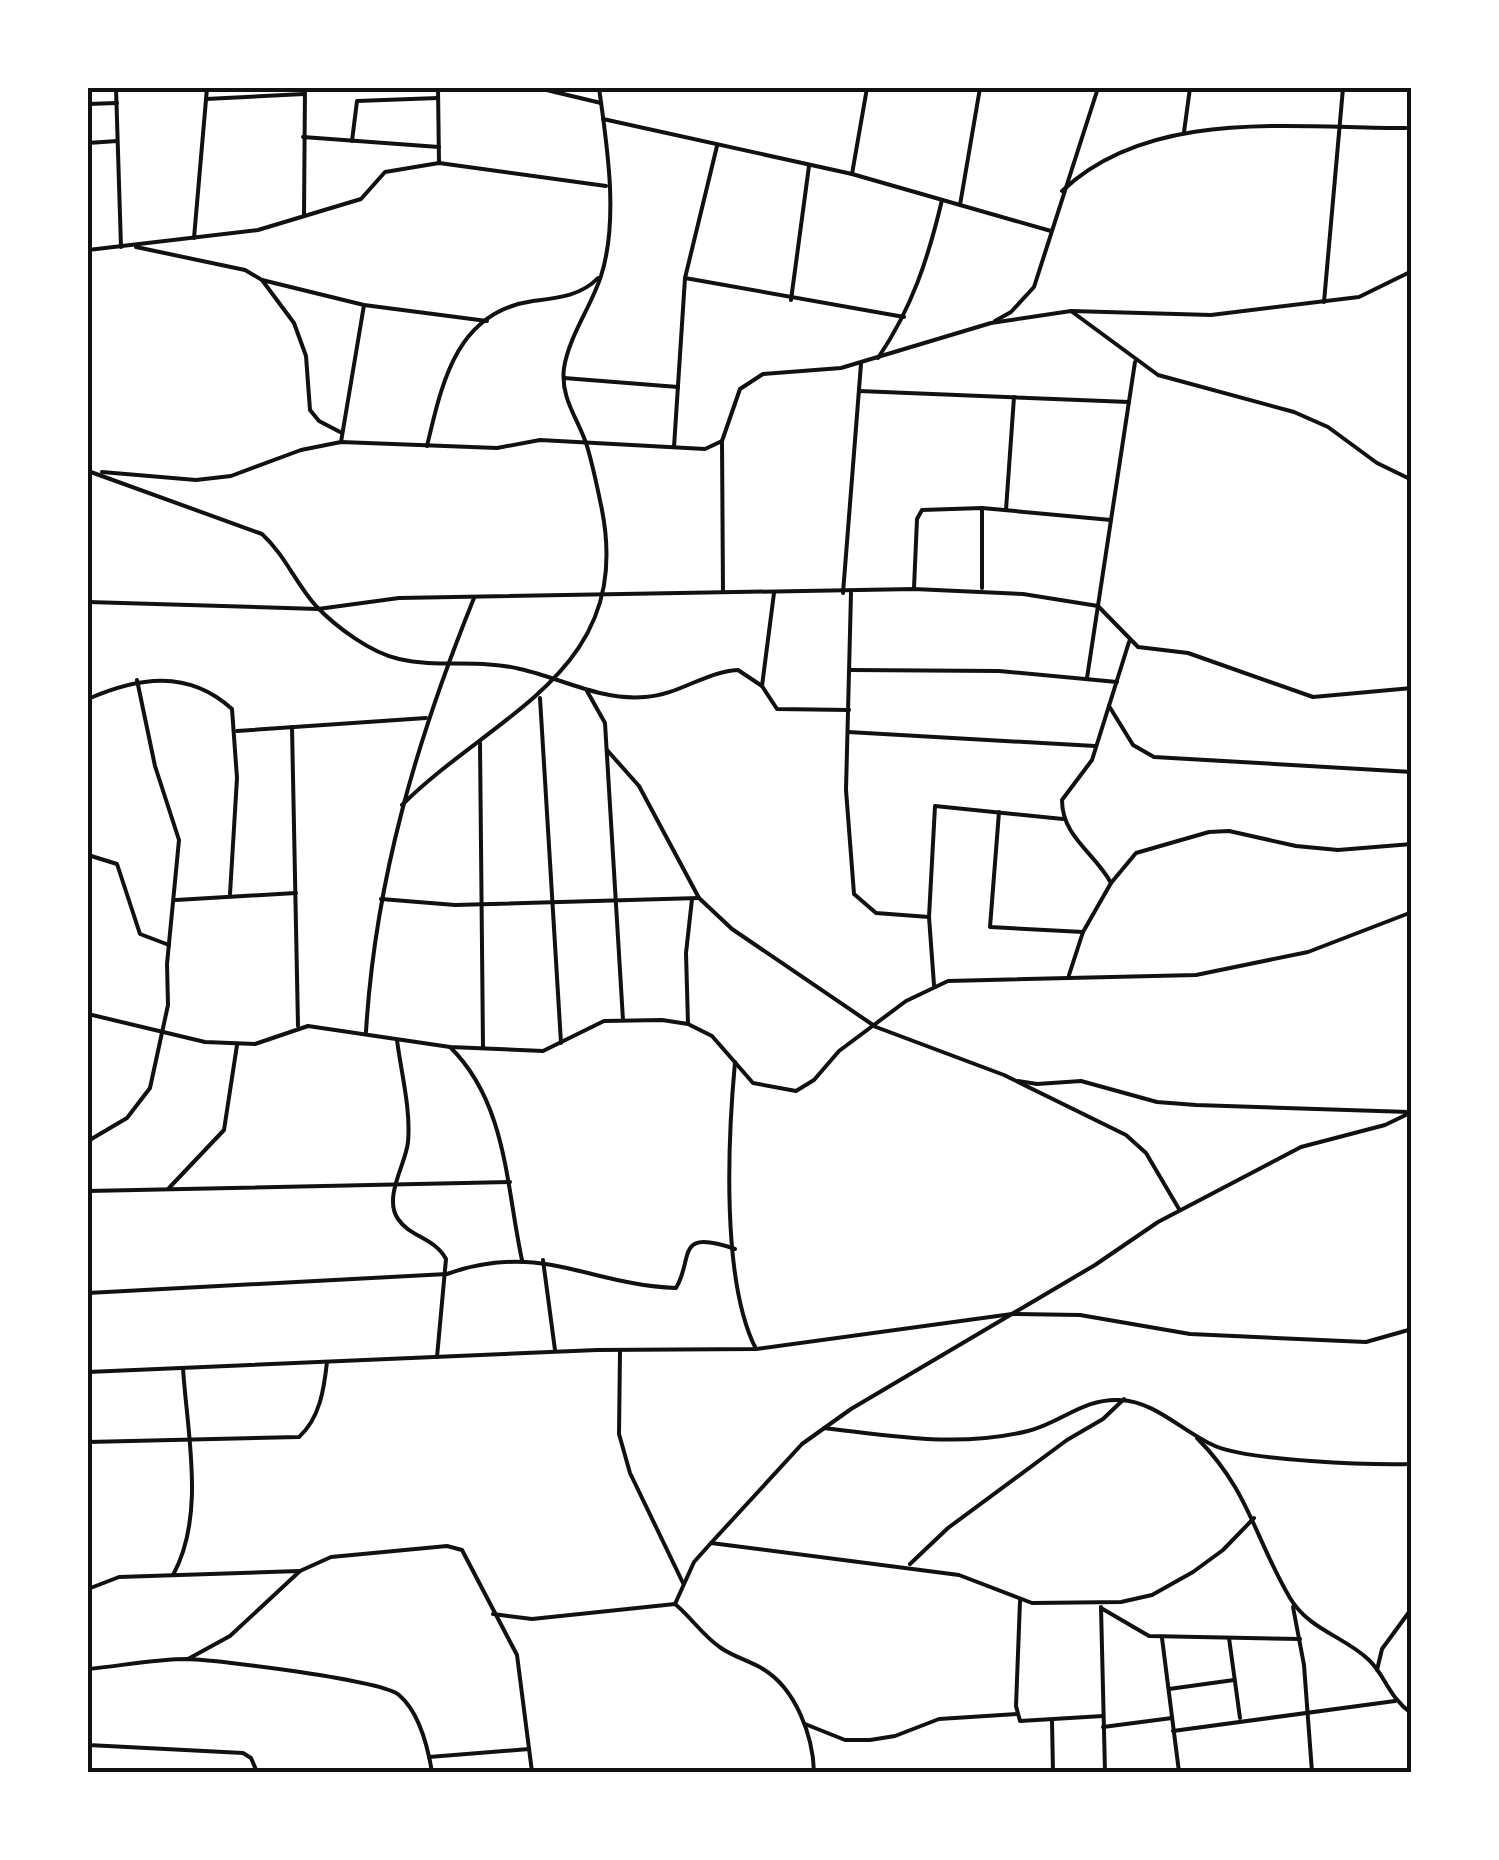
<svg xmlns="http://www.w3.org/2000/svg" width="1499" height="1860" viewBox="0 0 1499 1860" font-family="Commissioner,sans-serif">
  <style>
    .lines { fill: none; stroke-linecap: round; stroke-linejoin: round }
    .minor { stroke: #111; stroke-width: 4 }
    .neatline { fill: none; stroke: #111; stroke-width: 4 }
  </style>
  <rect width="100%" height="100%" fill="#fff"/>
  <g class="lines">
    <!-- minor -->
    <g class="minor">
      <polyline points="116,88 121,247"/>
      <polyline points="438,88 439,163"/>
      <polyline points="538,88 601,103"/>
      <polyline points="206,99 304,94"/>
      <polyline points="88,104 117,103"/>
      <polyline points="603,119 852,174 1051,231"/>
      <polyline points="1184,132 1190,88"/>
      <polyline points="303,137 439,147"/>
      <polyline points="352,141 357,101 438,98"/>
      <polyline points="88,143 117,141"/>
      <polyline points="852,174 867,88"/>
      <path d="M1062 191C1152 106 1297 129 1412 128"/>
      <polyline points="960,205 980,88"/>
      <polyline points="304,215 305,88"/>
      <polyline points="194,238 207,88"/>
      <polyline points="136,247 245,270 262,280 294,323 306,356 310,410 319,421 342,433"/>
      <polyline points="88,250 258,230 361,199 385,172 439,163 606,186"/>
      <polyline points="685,278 904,317"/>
      <polyline points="262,280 364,305 487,321"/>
      <polyline points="791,300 809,166"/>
      <polyline points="1324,302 1343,88"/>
      <polyline points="1071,311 1158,375 1294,412 1328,427 1377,463 1412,480"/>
      <polyline points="995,321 1011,312 1034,287 1098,88"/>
      <path d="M878 358C912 308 928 259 942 200"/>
      <polyline points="564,378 678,387"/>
      <polyline points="859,391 1129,402"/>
      <polyline points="341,442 364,305"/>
      <path d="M427 446C442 383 456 312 533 301 557 298 581 296 598 278"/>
      <polyline points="674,447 685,278 717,146"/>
      <path d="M88 471 262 534C285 555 296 584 316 606 336 627 371 653 399 659 438 668 480 659 520 669 561 678 601 701 645 697 679 695 704 672 738 670L762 686 777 709 849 710"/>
      <polyline points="102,472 196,480 231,476 301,450 341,442 497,448 540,440 705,449 722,441"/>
      <polyline points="1006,510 1014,397"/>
      <polyline points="914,588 917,519 922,510 982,508 1111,520"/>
      <polyline points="982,588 982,508"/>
      <polyline points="723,592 722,441 740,389 763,374 841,368 991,323 1071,311 1211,315 1359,297 1412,271"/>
      <polyline points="843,593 861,364"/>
      <polyline points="851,593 846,790 854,894 876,913 929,917"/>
      <polyline points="88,602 318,609 399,598 914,589 1023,594 1098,606 1138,647 1188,653 1313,697 1412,688"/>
      <polyline points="850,670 999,671 1117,682"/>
      <polyline points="1087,678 1135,362"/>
      <polyline points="762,686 774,593"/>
      <polyline points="587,691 605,723 623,1020"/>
      <polyline points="540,698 561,1043"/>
      <path d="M88 699C138 677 188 669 232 709L237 778 230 894"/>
      <polyline points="1109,706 1133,745 1154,757 1412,772"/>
      <polyline points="292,727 298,1026"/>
      <polyline points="237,731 426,718"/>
      <polyline points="848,732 1095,746"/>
      <polyline points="480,743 483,1048"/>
      <polyline points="607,750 639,786 699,898 732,929 876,1027 1004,1075 1126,1135 1146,1153 1179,1209"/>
      <path d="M402 805C497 711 636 671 601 505 597 486 593 466 587 446 579 420 560 399 564 368 569 336 591 307 601 276 619 220 607 145 599 88"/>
      <polyline points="999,812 990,927 1083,932"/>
      <polyline points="88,855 117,864 140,934 169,945"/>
      <path d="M1111 883C1095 853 1062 837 1062 800L1092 760 1129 642"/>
      <polyline points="381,899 455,905 699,898"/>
      <polyline points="176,900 296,893"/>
      <polyline points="1069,975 1083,932 1111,883 1136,853 1209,832 1229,831 1296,846 1338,850 1412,844"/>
      <polyline points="934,985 929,917 935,806 1063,819"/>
      <polyline points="88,1014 205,1042 255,1044 308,1026 450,1047 543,1051 604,1021 662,1020 688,1024 712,1036 753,1083 796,1091 814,1080 839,1051 906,1001 948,981 1196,975 1308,952 1412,912"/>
      <polyline points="688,1024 686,953 692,899"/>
      <path d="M366 1032C375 880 417 739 474 598"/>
      <path d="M397 1040C401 1072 411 1109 408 1142 406 1164 383 1197 398 1219 410 1237 435 1238 446 1259L437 1357"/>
      <path d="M450 1047C507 1103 506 1186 522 1260"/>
      <path d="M735 1062C728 1138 721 1281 756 1349"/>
      <polyline points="1018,1081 1037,1084 1081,1081 1157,1102 1196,1105 1409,1112"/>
      <polyline points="88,1141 127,1118 150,1088 168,1005 167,964 179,840 155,766 137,680"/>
      <polyline points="169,1188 224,1130 237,1045"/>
      <polyline points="88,1191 510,1182"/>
      <polyline points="543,1260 555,1350"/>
      <path d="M88 1293 447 1274C540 1241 590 1285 676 1288 694 1258 674 1228 735 1249"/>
      <polyline points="620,1351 619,1434 630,1473 683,1583"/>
      <polyline points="88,1372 597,1350 756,1349 1012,1314 1080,1315 1190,1334 1366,1342 1412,1329"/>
      <path d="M824 1428C894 1436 957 1448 1028 1431 1061 1423 1083 1398 1120 1400 1155 1401 1184 1433 1215 1446 1251 1461 1369 1465 1412 1464"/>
      <path d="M1197 1438C1249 1490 1255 1539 1290 1598 1309 1630 1344 1636 1369 1660 1387 1678 1387 1695 1412 1714"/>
      <path d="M88 1442 299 1437C320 1418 324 1389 327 1362"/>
      <polyline points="711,1543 959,1575 1032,1603 1121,1602 1152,1595 1193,1572 1223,1550 1254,1518"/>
      <polyline points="910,1564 948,1528 1067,1440 1103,1419 1124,1399"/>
      <path d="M173 1575C206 1515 187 1433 183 1368"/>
      <polyline points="88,1589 119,1577 300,1571"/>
      <polyline points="1020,1601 1016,1706 1020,1721 1103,1716"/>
      <polyline points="675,1604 694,1562 711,1543 802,1444 851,1409 1095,1265 1158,1222 1301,1147 1385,1125 1412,1112"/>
      <polyline points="1101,1607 1105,1772"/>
      <polyline points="1293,1607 1304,1665 1312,1772"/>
      <polyline points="1101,1608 1149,1636 1300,1639"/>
      <path d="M493 1614 532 1619 675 1604C691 1617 703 1636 721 1648 734 1657 750 1661 763 1669 796 1689 813 1736 814 1772"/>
      <polyline points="1162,1638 1179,1772"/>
      <polyline points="1229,1638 1240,1718"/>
      <polyline points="188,1659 230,1636 300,1571 331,1557 447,1546 462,1550 517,1655 532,1772"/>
      <path d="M88 1669C120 1666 155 1659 188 1659 218 1660 382 1680 399 1695 419 1712 428 1748 432 1772"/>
      <polyline points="1377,1670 1382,1649 1412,1608"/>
      <polyline points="1169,1689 1234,1680"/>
      <polyline points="1052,1721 1053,1772"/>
      <polyline points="805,1724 845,1740 870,1740 895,1736 939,1719 1017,1714"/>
      <polyline points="1103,1727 1172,1718"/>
      <polyline points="1173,1731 1395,1701"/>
      <polyline points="88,1745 243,1753 251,1758 257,1772"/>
      <polyline points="429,1757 529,1749"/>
    </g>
  </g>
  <!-- border -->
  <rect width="1499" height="1860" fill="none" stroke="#ffffff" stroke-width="180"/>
  <rect x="90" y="90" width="1319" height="1680" class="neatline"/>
</svg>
